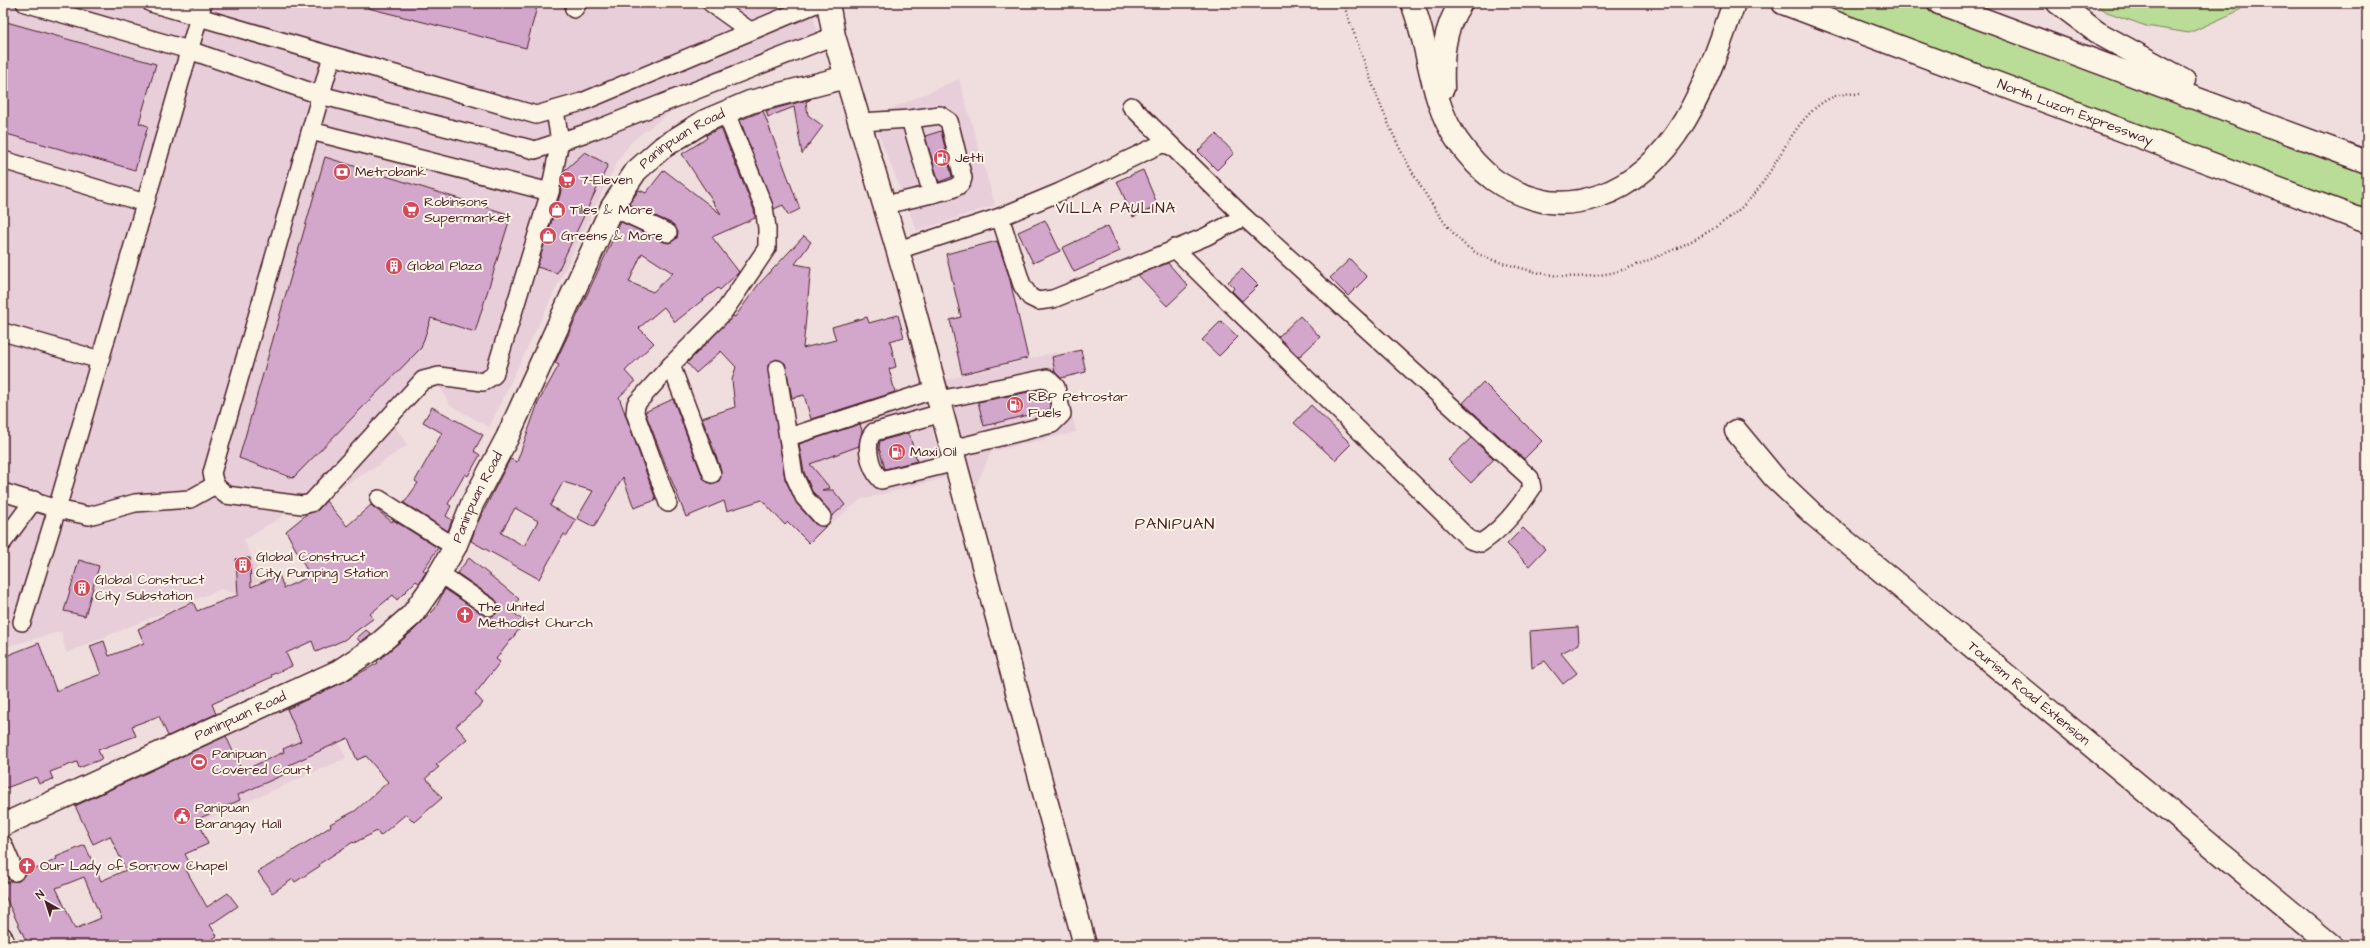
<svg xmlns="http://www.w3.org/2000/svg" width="2370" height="948" viewBox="0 0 2370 948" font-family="'Architects Daughter',sans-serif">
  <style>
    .built { fill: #e7ced9 }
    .green { fill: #b9dc96; stroke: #827e60 }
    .building { fill: #d3a7cc; stroke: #4a1f2b; fill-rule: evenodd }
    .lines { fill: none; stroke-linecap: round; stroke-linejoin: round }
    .minor-casing { stroke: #4a1f2b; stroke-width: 20 }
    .major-casing { stroke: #4a1f2b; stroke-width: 25 }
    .highway-casing { stroke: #4a1f2b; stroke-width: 25 }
    .path { stroke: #4a1f2b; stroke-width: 2.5; stroke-dasharray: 1 3; stroke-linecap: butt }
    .minor { stroke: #fcf5e5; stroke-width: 17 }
    .major { stroke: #fcf5e5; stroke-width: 22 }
    .highway { stroke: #fcf5e5; stroke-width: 22 }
    .labels { text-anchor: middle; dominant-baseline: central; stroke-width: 4; stroke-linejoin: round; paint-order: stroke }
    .street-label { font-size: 14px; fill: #4a1f2b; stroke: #fcf5e5 }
    .poi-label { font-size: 14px; fill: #4a1f2b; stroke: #fcf5e5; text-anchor: start }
    .neighbourhood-label { font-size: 15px; letter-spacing: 1px; fill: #4a1f2b; stroke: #fcf5e5 }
    .quarter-label { font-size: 16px; letter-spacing: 1px; fill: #4a1f2b; stroke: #fcf5e5 }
  </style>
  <rect width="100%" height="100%" fill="#f0dede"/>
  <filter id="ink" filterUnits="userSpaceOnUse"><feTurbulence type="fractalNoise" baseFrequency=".025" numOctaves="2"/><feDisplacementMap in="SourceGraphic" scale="8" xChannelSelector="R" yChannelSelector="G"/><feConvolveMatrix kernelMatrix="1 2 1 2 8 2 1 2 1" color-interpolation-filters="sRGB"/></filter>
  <g filter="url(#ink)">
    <!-- built -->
    <g class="built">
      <polygon points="3,3 810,3 822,48 677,107 632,141 618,160 489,427 450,405 435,379 393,422 407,445 373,469 335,490 289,512 244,540 262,580 236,594 221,589 66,653 61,631 3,648"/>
      <polygon points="959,79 995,205 917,231 872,117"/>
      <polygon points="1057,352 1076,432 991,452 973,493 945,380"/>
      <polygon points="924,400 945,478 860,500 833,522 803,491 792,442"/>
      <polygon points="313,685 346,758 199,823 187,795 243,770 223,725"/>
    </g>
    <!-- green -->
    <g class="green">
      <polygon points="1814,3 1916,3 2367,173 2367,210"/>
      <polygon points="2094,3 2249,3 2238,11 2189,33 2146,26 2107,12"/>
    </g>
    <!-- building -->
    <g class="building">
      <polygon points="368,3 538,3 526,48 368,8"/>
      <polygon points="3,21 156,64 139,123 148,126 135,170 3,133"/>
      <polygon points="811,99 806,102 808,115 823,126 802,154 794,107 768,117 766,111"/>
      <polygon points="763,111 800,209 788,215 783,205 774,209 740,120"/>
      <path d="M721 128 754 210 755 218 712 237 739 272 720 290 718 288 675 322 664 307 639 328 654 343 625 371 635 382 619 397 656 500 634 508 623 477 594 527 577 518 593 491 563 482 550 506 576 520 567 536 564 534 539 579 471 541 477 524 510 459 517 462 538 403 559 365 555 363 621 222 664 242 669 243 677 238 678 232 673 224 629 204 639 190 646 193 664 170 721 214 682 154 707 138 706 135ZM642 253 673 273 653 292 629 282ZM515 508 538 521 524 546 501 533Z"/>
      <polygon points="941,131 952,177 939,182 925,136"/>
      <polygon points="1216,134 1234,153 1217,170 1198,151"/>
      <polygon points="585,152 608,165 557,273 537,267 560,195 565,170"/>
      <polygon points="325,157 511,215 475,332 431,318 421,348 293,478 239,458"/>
      <polygon points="1143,170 1158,206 1133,217 1117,181"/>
      <polygon points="1045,220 1060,251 1033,263 1018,232"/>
      <polygon points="1108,226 1120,251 1074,272 1062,248"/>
      <polygon points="804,236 811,242 795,264 811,267 803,348 836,340 832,327 867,317 869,323 898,315 904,337 890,341 896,367 889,369 895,392 811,419 804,395 792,398 785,363 776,359 768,365 785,479 797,504 815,524 826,526 809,543 788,522 785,525 762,500 727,511 724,501 686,517 645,412 673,399 703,478 711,484 719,481 721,470 702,418 735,407 732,380 736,367 721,351 696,373 687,363 733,316 735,317 758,285"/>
      <polygon points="997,241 1009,276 1028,358 962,374 950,320 961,317 946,254"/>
      <polygon points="1350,259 1367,277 1348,296 1330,278"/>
      <polygon points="1168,263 1188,286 1167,306 1138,275"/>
      <polygon points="1242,269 1258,285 1242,301 1232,291 1234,288 1228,282"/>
      <polygon points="1300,316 1320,337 1299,357 1278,337"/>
      <polygon points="1221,321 1238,337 1219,356 1202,340"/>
      <polygon points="1081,350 1086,372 1061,378 1055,372 1052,357"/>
      <polygon points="1483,382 1542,441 1524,459 1463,403"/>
      <polygon points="1044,389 1047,392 1051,409 984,426 978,402"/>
      <polygon points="1311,405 1351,444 1335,460 1294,423"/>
      <polygon points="432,407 483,435 474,451 480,455 468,476 465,474 448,504 451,506 446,516 452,520 448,531 404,503 418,483 415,481 442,433 423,422"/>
      <polygon points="860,424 862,431 859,446 810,464 830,488 822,490 833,490 845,505 832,516 829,510 812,491 804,472 799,444"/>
      <polygon points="909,433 917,461 885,469 879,448 880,441"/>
      <polygon points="1471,438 1494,459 1471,483 1448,460"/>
      <polygon points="326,501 347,526 371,505 392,522 393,520 438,548 423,570 426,572 419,583 416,581 397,600 393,595 370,614 374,618 344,640 316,652 312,641 286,653 292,666 271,675 272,677 212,704 216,714 168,736 159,716 132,726 136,736 98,750 102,759 79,768 77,762 50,772 53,779 39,784 36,777 3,789 3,657 39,643 56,691 101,674 90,646 104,641 109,656 144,643 138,629 177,609 193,602 197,611 238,595 236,559 250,558 251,587 279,575 284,588 310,576 286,531 307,514 318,510"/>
      <polygon points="1523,528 1545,549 1529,566 1507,544"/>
      <path d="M469 558 519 599 510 610 525 622 496 659 500 662 475 694 483 703 456 726 467 739 436 765 439 767 426 778 442 798 414 822 406 814 380 836 377 831 354 843 353 842 319 864 320 866 295 882 293 879 272 893 258 872 312 839 331 826 330 824 355 811 388 782 366 756 357 760 348 738 289 765 292 771 238 795 240 800 198 819 208 844 185 854 191 866 185 868 207 907 228 893 238 906 210 925 217 936 203 945H28L3 892V884L11 881H19L25 874 57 859 56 857 85 845 101 881 126 870 110 836 93 844 75 806 226 736 242 771 284 752 283 749 301 741 287 709 344 682 378 663 377 661 413 631 435 609 445 589 484 615 493 616 497 613 499 607 495 599 457 573ZM84 877 101 918 75 929 56 888Z"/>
      <polygon points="79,560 99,566 85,616 64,611"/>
      <polygon points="1578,627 1579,644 1561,653 1577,673 1563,684 1545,661 1532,668 1530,631"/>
      <polygon points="366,630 371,634 360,642 357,638"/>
    </g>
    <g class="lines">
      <defs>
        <g id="minor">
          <polyline points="25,3 189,50 320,95 535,150 592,131 834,36"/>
          <polyline points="151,3 536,115 582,102 818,3"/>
          <polyline points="711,3 750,31"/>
          <polyline points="574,9 578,3"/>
          <polyline points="332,56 212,473 215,485 226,495 302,505 311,503 423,380 439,376 483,382 494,375 550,192 560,141 555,111"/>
          <path d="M1131 106 1244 217 1530 478 1532 488C1519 508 1501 530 1481 543L1470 540 1174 248"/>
          <path d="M910 119 940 115 949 121 963 178C961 190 942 191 932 194"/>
          <polyline points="861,122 910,119 932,194 885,205"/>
          <polyline points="311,131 550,192"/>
          <polyline points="3,160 145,203"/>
          <polyline points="612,207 668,233"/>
          <polyline points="1000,217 1022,285 1030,297 1038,301 1053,299 1093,283 1205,237 1244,217"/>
          <polyline points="898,250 1000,217 1060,192 1157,146 1163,144 1171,146"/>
          <polyline points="3,332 100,360"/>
          <polyline points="671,365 712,474"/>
          <polyline points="777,369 794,475 804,497 822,517"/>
          <polyline points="939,400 1047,378 1056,387 1062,414 1052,424 952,449"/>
          <path d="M942 413 874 432C863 443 870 469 881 480L956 462"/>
          <polyline points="789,437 936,389"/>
          <polyline points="3,492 57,509 203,3"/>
          <polyline points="379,499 455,547"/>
          <polyline points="668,503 635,413 636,404 671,365 723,313 767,248 767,228 764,207 726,113"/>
          <polyline points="3,542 34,500"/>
          <polyline points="439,573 489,607"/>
          <polyline points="22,622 57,509 89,516 135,503 190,499 215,485"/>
          <polyline points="3,844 15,872"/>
          <polyline points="3,936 7,945"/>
        </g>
        <g id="major">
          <polyline points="828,3 834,36 905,275 1085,945"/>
          <path id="s1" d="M1736 431 1774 477 1814 515 2331 945"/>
          <path id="s2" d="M3 825 339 671 374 648 412 615 431 588 455 547 472 504 507 438 612 207 636 171 663 147 705 121 750 102 846 77"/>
        </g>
        <g id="highway">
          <path d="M1412 3C1430 47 1429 99 1457 140 1481 174 1502 191 1543 201 1562 205 1581 202 1599 196 1679 169 1709 75 1734 3"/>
          <path id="s3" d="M1783 3 2367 222"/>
          <polyline points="1939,3 2367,162"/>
          <polyline points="2058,3 2098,33 2184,80"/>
          <path d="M1443 88C1442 58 1443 29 1461 3"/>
        </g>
      </defs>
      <!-- minor casing -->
      <use href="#minor" class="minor-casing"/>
      <!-- major casing -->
      <use href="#major" class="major-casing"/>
      <!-- highway casing -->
      <use href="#highway" class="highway-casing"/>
      <!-- path -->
      <path class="path" d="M1343 3C1369 73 1387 135 1428 198 1440 217 1455 240 1475 252 1490 261 1511 265 1528 270 1564 280 1600 279 1634 266 1675 250 1720 231 1750 199 1778 169 1797 106 1839 95 1845 93 1854 94 1861 94"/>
      <!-- minor -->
      <use href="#minor" class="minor"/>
      <!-- major -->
      <use href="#major" class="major"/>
      <!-- highway -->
      <use href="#highway" class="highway"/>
    </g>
  </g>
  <!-- icons -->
  <defs>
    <symbol id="fuel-disc" viewBox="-11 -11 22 22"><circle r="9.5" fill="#d1495b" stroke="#fcf5e5"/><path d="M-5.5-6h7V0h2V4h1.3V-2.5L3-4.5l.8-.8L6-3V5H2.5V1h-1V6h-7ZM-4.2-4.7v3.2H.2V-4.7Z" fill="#fff"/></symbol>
    <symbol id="bank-disc" viewBox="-11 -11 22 22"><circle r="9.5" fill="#d1495b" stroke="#fcf5e5"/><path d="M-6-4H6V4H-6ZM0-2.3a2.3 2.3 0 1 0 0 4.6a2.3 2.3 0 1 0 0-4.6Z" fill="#fff"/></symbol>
    <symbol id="supermarket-disc" viewBox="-11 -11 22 22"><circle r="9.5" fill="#d1495b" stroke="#fcf5e5"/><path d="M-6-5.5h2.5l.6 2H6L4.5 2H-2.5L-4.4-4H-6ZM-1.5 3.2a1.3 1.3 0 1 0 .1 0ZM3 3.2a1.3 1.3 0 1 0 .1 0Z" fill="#fff"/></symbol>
    <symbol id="shop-disc" viewBox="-11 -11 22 22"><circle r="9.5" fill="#d1495b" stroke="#fcf5e5"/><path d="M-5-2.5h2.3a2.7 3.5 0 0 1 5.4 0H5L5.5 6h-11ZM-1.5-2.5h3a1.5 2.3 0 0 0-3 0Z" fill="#fff"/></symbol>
    <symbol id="building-disc" viewBox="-11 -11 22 22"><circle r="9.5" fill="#d1495b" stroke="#fcf5e5"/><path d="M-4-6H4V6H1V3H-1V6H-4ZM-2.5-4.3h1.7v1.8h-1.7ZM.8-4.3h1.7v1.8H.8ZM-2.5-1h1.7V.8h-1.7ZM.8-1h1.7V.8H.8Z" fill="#fff"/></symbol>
    <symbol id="church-disc" viewBox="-11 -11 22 22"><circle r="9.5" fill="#d1495b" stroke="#fcf5e5"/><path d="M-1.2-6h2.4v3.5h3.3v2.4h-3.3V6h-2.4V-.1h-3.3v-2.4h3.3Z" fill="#fff"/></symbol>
    <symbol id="stadium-disc" viewBox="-11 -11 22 22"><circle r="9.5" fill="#d1495b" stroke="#fcf5e5"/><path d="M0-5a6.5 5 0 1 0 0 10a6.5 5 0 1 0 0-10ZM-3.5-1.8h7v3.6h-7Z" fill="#fff"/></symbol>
    <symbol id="civic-disc" viewBox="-11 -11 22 22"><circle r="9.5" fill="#d1495b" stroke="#fcf5e5"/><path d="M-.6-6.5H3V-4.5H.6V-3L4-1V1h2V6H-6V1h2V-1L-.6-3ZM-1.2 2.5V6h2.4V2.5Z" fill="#fff"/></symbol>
  </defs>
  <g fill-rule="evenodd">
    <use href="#fuel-disc" x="932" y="148" width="20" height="20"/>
    <use href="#bank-disc" x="332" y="162" width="20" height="20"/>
    <use href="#supermarket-disc" x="557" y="170" width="20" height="20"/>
    <use href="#supermarket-disc" x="401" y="200" width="20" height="20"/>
    <use href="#shop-disc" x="547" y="200" width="20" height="20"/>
    <use href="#shop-disc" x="538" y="226" width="20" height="20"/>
    <use href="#building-disc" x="384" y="256" width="20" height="20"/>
    <use href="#fuel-disc" x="1005" y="395" width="20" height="20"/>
    <use href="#fuel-disc" x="887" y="442" width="20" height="20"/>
    <use href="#building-disc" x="233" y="555" width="20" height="20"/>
    <use href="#building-disc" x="72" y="578" width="20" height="20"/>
    <use href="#church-disc" x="455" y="605" width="20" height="20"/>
    <use href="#stadium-disc" x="189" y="752" width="20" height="20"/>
    <use href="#civic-disc" x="172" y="806" width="20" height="20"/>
    <use href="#church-disc" x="17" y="856" width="20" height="20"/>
  </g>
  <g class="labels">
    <!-- street labels -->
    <g class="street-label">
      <text stroke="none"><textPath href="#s3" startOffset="312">North Luzon Expressway</textPath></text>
      <text stroke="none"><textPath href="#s2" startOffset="1017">Paninpuan Road</textPath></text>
      <text stroke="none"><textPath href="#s2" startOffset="597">Paninpuan Road</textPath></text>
      <text stroke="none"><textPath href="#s1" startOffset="394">Tourism Road Extension</textPath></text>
      <text stroke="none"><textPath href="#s2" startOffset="261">Paninpuan Road</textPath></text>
    </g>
    <!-- poi labels -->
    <g class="poi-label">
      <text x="955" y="158">Jetti</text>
      <text x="355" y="172">Metrobank</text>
      <text x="580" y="180">7-Eleven</text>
      <text x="424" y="202">Robinsons<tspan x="424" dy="16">Supermarket</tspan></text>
      <text x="570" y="210">Tiles &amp; More</text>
      <text x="561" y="236">Greens &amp; More</text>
      <text x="407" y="266">Global Plaza</text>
      <text x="1028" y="397">RBP Petrostar<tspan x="1028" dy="16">Fuels</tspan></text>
      <text x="910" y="452">Maxi Oil</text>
      <text x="256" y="557">Global Construct<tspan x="256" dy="16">City Pumping Station</tspan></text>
      <text x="95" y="580">Global Construct<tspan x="95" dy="16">City Substation</tspan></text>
      <text x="478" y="607">The United<tspan x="478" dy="16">Methodist Church</tspan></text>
      <text x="212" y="754">Panipuan<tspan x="212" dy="16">Covered Court</tspan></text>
      <text x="195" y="808">Panipuan<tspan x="195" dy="16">Barangay Hall</tspan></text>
      <text x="40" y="866">Our Lady of Sorrow Chapel</text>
    </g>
    <!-- neighbourhood labels -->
    <g class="neighbourhood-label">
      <text x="1116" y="208">VILLA PAULINA</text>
    </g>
    <!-- quarter labels -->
    <g class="quarter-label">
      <text x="1175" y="524">PANIPUAN</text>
    </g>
  </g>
  <!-- margin -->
  <rect width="2370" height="948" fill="none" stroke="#fcf5e5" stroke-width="16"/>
  <rect x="8" y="8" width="2354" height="932" fill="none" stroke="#4a1f2b" stroke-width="1.5" filter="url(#ink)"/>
  <!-- north arrow -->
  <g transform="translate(46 902) rotate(321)" stroke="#fcf5e5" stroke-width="3" paint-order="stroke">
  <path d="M0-3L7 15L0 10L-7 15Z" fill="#4a1f2b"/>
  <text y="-6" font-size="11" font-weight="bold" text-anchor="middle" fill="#4a1f2b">N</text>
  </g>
</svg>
